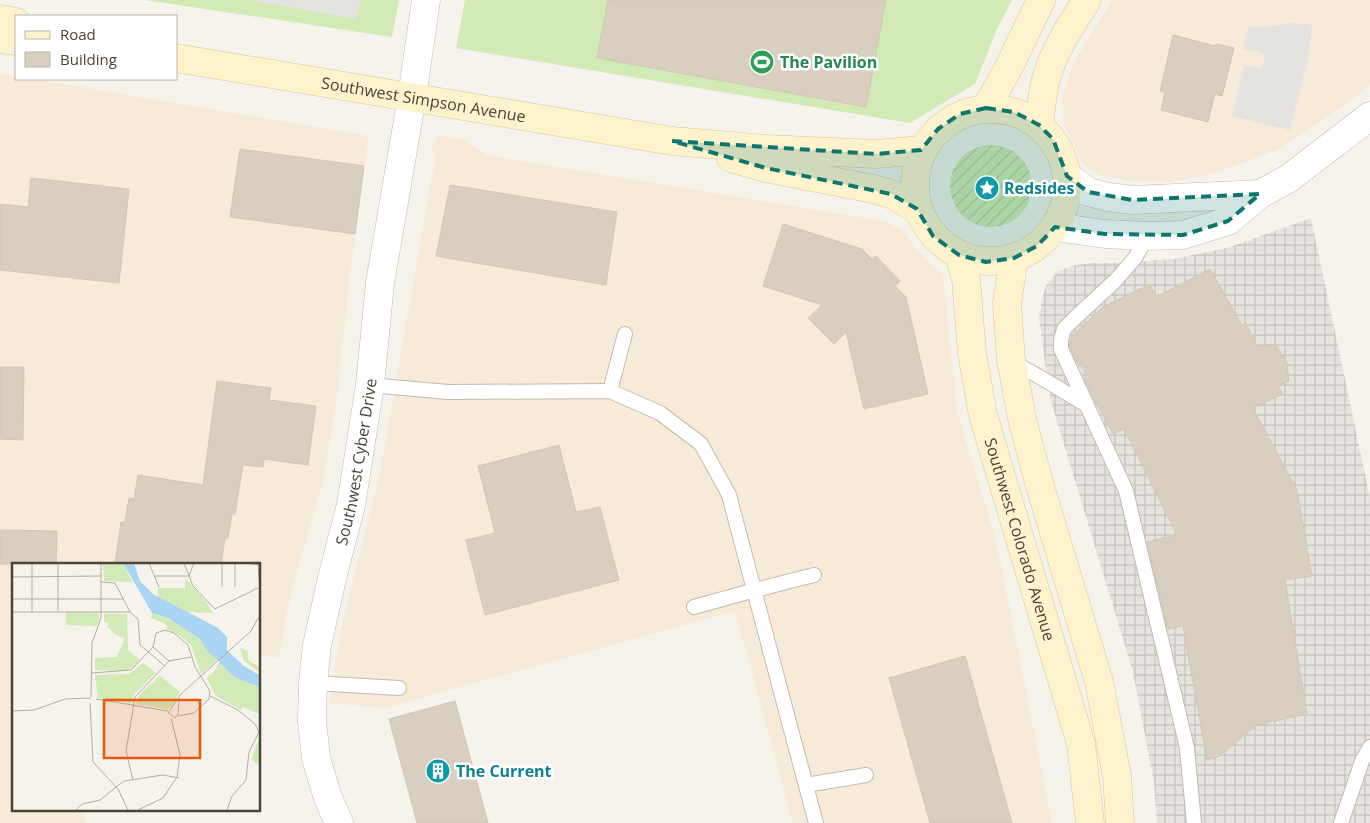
<svg xmlns="http://www.w3.org/2000/svg" width="1370" height="823" viewBox="0 0 1370 823" font-family="'Open Sans',sans-serif">
  <style>
    .commercial { fill: #f7ead8 }
    .industrial { fill: url(#industrial-grid) }
    .garden { fill: url(#garden-furrows) }
    .pitch { fill: #d2eab5 }
    .parking { fill: #e5e3e0 }
    .building { fill: #d8cfc1; stroke: #d3c7b4 }
    .lines { fill: none; stroke-linecap: round; stroke-linejoin: round }
    .lane-casing { stroke: #c2bbae; stroke-width: 16 }
    .street-casing { stroke: #c2bbae; stroke-width: 29 }
    .secondary-casing { stroke: #d6c79b; stroke-width: 29 }
    .lane { stroke: #fff; stroke-width: 14 }
    .street { stroke: #fff; stroke-width: 28 }
    .secondary { stroke: #fff3cd; stroke-width: 28 }
    .marked { fill: #0f766e; fill-opacity: 0.2; stroke: #0f766e; stroke-width: 4; stroke-dasharray: 10 6; stroke-linejoin: round }
    .labels { text-anchor: middle; dominant-baseline: central; stroke-width: 5; stroke-linejoin: round; paint-order: stroke }
    .leisure-label { font-size: 16px; font-weight: bold; fill: #27864d; stroke: #fff; text-anchor: start }
    .street-label { font-size: 16px; fill: #4b4439; stroke: #fff }
    .culture-label { font-size: 16px; font-weight: bold; fill: #0d838f; stroke: #fff; text-anchor: start }
    .inset-road { fill: none; stroke: #b2ada4; stroke-width: 1 }
    .view { fill: #e8590c; fill-opacity: 0.15; stroke: #e8590c; stroke-width: 2.5 }
    .inset-edge { fill: none; stroke: #4b4439; stroke-width: 2.5 }
  </style>
  <defs>
    <pattern id="industrial-grid" width="8" height="8" patternUnits="userSpaceOnUse" patternTransform="scale(1.25)"><rect width="8" height="8" fill="#e6e2dd"/><path d="M0 4h8M4 0v8" fill="none" stroke="#c7c3be"/></pattern>
    <pattern id="garden-furrows" width="10" height="10" patternUnits="userSpaceOnUse" patternTransform="scale(1.25)"><rect width="10" height="10" fill="#d2eab5"/><path d="M-1 1l2-2M0 10L10 0M9 11l2-2" fill="none" stroke="#b6ca9c"/></pattern>
  </defs>
  <rect width="100%" height="100%" fill="#f6f3ec"/>
  <!-- commercial -->
  <g class="commercial">
    <polygon points="1112,0 1370,0 1370,84 1356,97 1280,149 1212,174 1171,182 1136,182 1099,175 1083,164 1064,125 1062,99 1072,65"/>
    <polygon points="0,73 16,76 16,79 35,79 369,136 351,266 336,405 323,482 291,592 279,658 259,655 259,564 14,564 14,809 81,809 87,823 0,823"/>
    <polygon points="442,136 466,140 486,155 885,221 903,231 917,250 943,274 957,411 996,540 1052,823 793,823 735,611 385,708 329,703 343,621 379,478 435,159 432,150 433,144 437,138"/>
  </g>
  <!-- industrial -->
  <polygon class="industrial" points="1311,218 1370,498 1370,823 1157,823 1154,783 1133,672 1050,398 1039,318 1043,295 1047,284 1057,272 1071,266 1090,263 1112,263 1174,259 1230,247"/>
  <!-- garden -->
  <circle class="garden" cx="991" cy="186" r="41"/>
  <!-- pitch -->
  <g class="pitch">
    <polygon points="145,0 399,0 392,37"/>
    <polygon points="465,0 1012,0 997,29 975,84 910,123 456,48"/>
  </g>
  <!-- parking -->
  <g class="parking">
    <polygon points="251,0 361,0 356,19"/>
    <polygon points="1291,23 1312,25 1309,55 1290,130 1232,116 1244,65 1261,69 1264,60 1264,55 1260,52 1243,49 1248,27 1269,27"/>
  </g>
  <!-- building -->
  <g class="building">
    <polygon points="608,0 886,0 866,107 597,58"/>
    <polygon points="1173,35 1215,46 1216,44 1234,48 1222,96 1215,94 1208,122 1161,110 1165,92 1160,91"/>
    <polygon points="240,149 364,166 355,234 230,217"/>
    <polygon points="31,178 129,189 119,283 0,270 0,204 28,207"/>
    <polygon points="450,185 617,212 606,285 436,256"/>
    <polygon points="783,224 862,249 872,259 876,256 900,281 895,286 906,297 928,394 864,409 846,332 834,344 808,318 822,305 763,286"/>
    <polygon points="1210,269 1242,325 1246,323 1257,346 1275,344 1287,363 1289,381 1278,386 1283,394 1253,408 1297,490 1312,576 1285,580 1307,714 1257,725 1218,757 1207,760 1183,626 1168,629 1147,542 1177,535 1124,429 1113,434 1090,391 1085,380 1090,377 1076,360 1070,347 1070,341 1071,337 1103,307 1150,284 1156,297"/>
    <polygon points="0,367 24,367 23,440 0,439"/>
    <polygon points="217,381 271,388 269,400 316,406 308,465 264,459 263,467 243,465 235,514 232,514 228,538 225,538 221,564 115,564 121,522 125,522 129,498 134,499 138,475 203,485"/>
    <polygon points="559,445 576,512 600,507 619,580 485,615 466,540 495,533 478,466"/>
    <polygon points="0,530 57,531 56,564 0,564"/>
    <polygon points="965,656 1012,823 930,823 889,678"/>
    <polygon points="455,701 488,823 417,823 389,719"/>
  </g>
  <g class="lines">
    <defs>
      <g id="lane">
        <polyline points="1147,236 1135,258 1115,281 1077,316 1064,329 1061,340 1061,349 1126,491 1187,748 1194,823"/>
        <polyline points="1011,361 1038,376 1085,404"/>
        <polyline points="370,385 448,392 610,391 660,413 701,444 729,495 790,726 816,823"/>
        <polyline points="610,391 625,334"/>
        <polyline points="694,607 755,590 814,575"/>
        <polyline points="313,683 399,688"/>
        <polyline points="806,785 866,775"/>
        <polyline points="1341,823 1362,761 1370,747"/>
      </g>
      <g id="street">
        <polyline points="1067,176 1088,192 1108,197 1133,200 1260,194"/>
        <polyline points="1055,227 1105,234 1147,236 1183,235 1228,221 1260,194 1288,179 1370,116"/>
        <path id="s1" d="M339 823 328 798 316 758 312 721 313 683 317 645 333 574 351 505 370 385 380 283 412 97 426 0"/>
      </g>
      <g id="secondary">
        <polyline points="0,19 16,22"/>
        <polyline points="0,39 16,41"/>
        <path id="s2" d="M176 58 672 141 767 149 876 154 921 150"/>
        <polyline points="986,108 1009,67 1041,0"/>
        <circle cx="991" cy="185" r="76"/>
        <path d="M1039 125C1041 110 1042 93 1046 79 1054 50 1071 25 1087 0"/>
        <polyline points="731,158 766,168 873,189 891,194 917,209"/>
        <path id="s3" d="M959 255 966 279 972 353 983 415 1081 744 1090 823"/>
        <polyline points="1014,258 1007,303 1011,361 1023,423 1040,486 1099,682 1117,776 1120,823"/>
      </g>
    </defs>
    <!-- lane casing -->
    <use href="#lane" class="lane-casing"/>
    <!-- street casing -->
    <use href="#street" class="street-casing"/>
    <!-- secondary casing -->
    <use href="#secondary" class="secondary-casing"/>
    <!-- lane -->
    <use href="#lane" class="lane"/>
    <!-- street -->
    <use href="#street" class="street"/>
    <!-- secondary -->
    <use href="#secondary" class="secondary"/>
  </g>
  <!-- marked area -->
  <path class="marked" d="M986 108 1014 112 1039 125 1053 139 1067 176 1088 192 1133 200 1260 194 1228 221 1183 235 1105 234 1055 227 1037 246 1014 258 986 262 959 255 933 236 917 209 891 194 766 168 672 141 876 154 921 150 938 129 960 114Z"/>
  <!-- icons -->
  <defs>
    <symbol id="stadium-disc" viewBox="-11 -11 22 22"><circle r="9.5" fill="#2e9e5b" stroke="#fff"/><path d="M0-5a6.5 5 0 1 0 0 10a6.5 5 0 1 0 0-10ZM-3.5-1.8h7v3.6h-7Z" fill="#fff"/></symbol>
    <symbol id="sight-disc" viewBox="-11 -11 22 22"><circle r="9.5" fill="#0f9aa8" stroke="#fff"/><path d="M0-6L1.8-2.2L6-1.7L2.9 1.2L3.7 5.4L0 3.3L-3.7 5.4L-2.9 1.2L-6-1.7L-1.8-2.2Z" fill="#fff"/></symbol>
    <symbol id="building-disc" viewBox="-11 -11 22 22"><circle r="9.5" fill="#0f9aa8" stroke="#fff"/><path d="M-4-6H4V6H1V3H-1V6H-4ZM-2.5-4.3h1.7v1.8h-1.7ZM.8-4.3h1.7v1.8H.8ZM-2.5-1h1.7V.8h-1.7ZM.8-1h1.7V.8H.8Z" fill="#fff"/></symbol>
  </defs>
  <g fill-rule="evenodd">
    <use href="#stadium-disc" x="748" y="48" width="28" height="28"/>
    <use href="#sight-disc" x="973" y="174" width="28" height="28"/>
    <use href="#building-disc" x="424" y="757" width="28" height="28"/>
  </g>
  <g class="labels">
    <!-- leisure labels -->
    <g class="leisure-label">
      <text x="780" y="62">The Pavilion</text>
    </g>
    <!-- street labels -->
    <g class="street-label">
      <text stroke="none"><textPath href="#s2" startOffset="251">Southwest Simpson Avenue</textPath></text>
      <text stroke="none"><textPath href="#s1" startOffset="370">Southwest Cyber Drive</textPath></text>
      <text stroke="none"><textPath href="#s3" startOffset="292">Southwest Colorado Avenue</textPath></text>
    </g>
    <!-- culture labels -->
    <g class="culture-label">
      <text x="1004" y="188">Redsides</text>
      <text x="456" y="771">The Current</text>
    </g>
  </g>
  <!-- overview -->
  <g transform="translate(12 563)">
    <rect width="248" height="248" fill="#f6f3ec"/>
    <path d="M91 0H111L120 19 92 18ZM173 15 196 41 201 50 176 49 146 34V25H173ZM54 49 87 50V57L85 63 54 62ZM140 50 156 55 187 75 205 97 189 111 179 82 167 72 155 66 154 61 139 55ZM92 51H115L116 87 106 95H83L105 94 113 75 102 71 95 63 97 61 92 59ZM228 85 236 88V97L247 104V109L232 98ZM198 111 206 125 231 144 229 147 204 133 195 115ZM247 176V202L239 197Z" fill="#d2eab5"/>
    <path d="M209 101 222 114 247 124V151L231 144 206 125 198 113Z" fill="#d2eab5"/>
    <path d="M116 87 128 97 121 104 112 108 83 107V95H106ZM131 100 144 110 123 130 119 140 86 135 83 112 117 111ZM148 113 168 129 160 143 155 146 124 141 127 132Z" fill="#d2eab5"/>
    <path d="M111 0H122L128 18 141 31 206 65 215 74V87L232 103 247 112V124L222 114 209 101 203 106 208 99 196 89 188 76 156 55 140 50Z" fill="#a9d4f2"/>
    <path class="inset-road" d="M137 0 147 24M172 0 181 23 203 46 246 25M210 0V24M233 0 248 2M246 0 248 28M142 13H177L182 0M0 14 89 13M90 19 103 20 118 49M223 24V0M0 36H112M46 48V0M0 49H118L126 56 128 82 153 103M20 49V0M141 84 157 98M80 110 119 107 141 84 144 70 153 67 162 70 176 82 183 104 198 128 197 136 182 150 166 153M198 133 226 147 243 161 247 169 237 189 234 217 220 233 215 247M79 134 80 80 89 55V0M84 136 156 148M78 140 81 199 106 226 116 247M0 148 22 147 53 136 79 135M163 155 156 150 169 131 239 68 248 52M163 155 166 151 167 139M121 217 114 188 123 134 157 98 179 94M64 247 70 241 88 237 112 218 151 212 167 215M126 247 151 235 165 214 168 192 159 155"/>
    <path class="view" d="M92 137H188V195H92Z"/>
    <rect width="248" height="248" class="inset-edge"/>
  </g>
  <!-- legend -->
  <rect x="15" y="15" width="162" height="65" fill="#ffffff" stroke="#b7b4b0"/>
  <rect x="25" y="31" width="25" height="8" fill="#fff3cd" stroke="#b7b4b0"/>
  <text x="60" y="40" font-size="15" fill="#4b4439">Road</text>
  <rect x="25" y="52" width="25" height="15" fill="#d8cfc1" stroke="#b7b4b0"/>
  <text x="60" y="65" font-size="15" fill="#4b4439">Building</text>
</svg>
